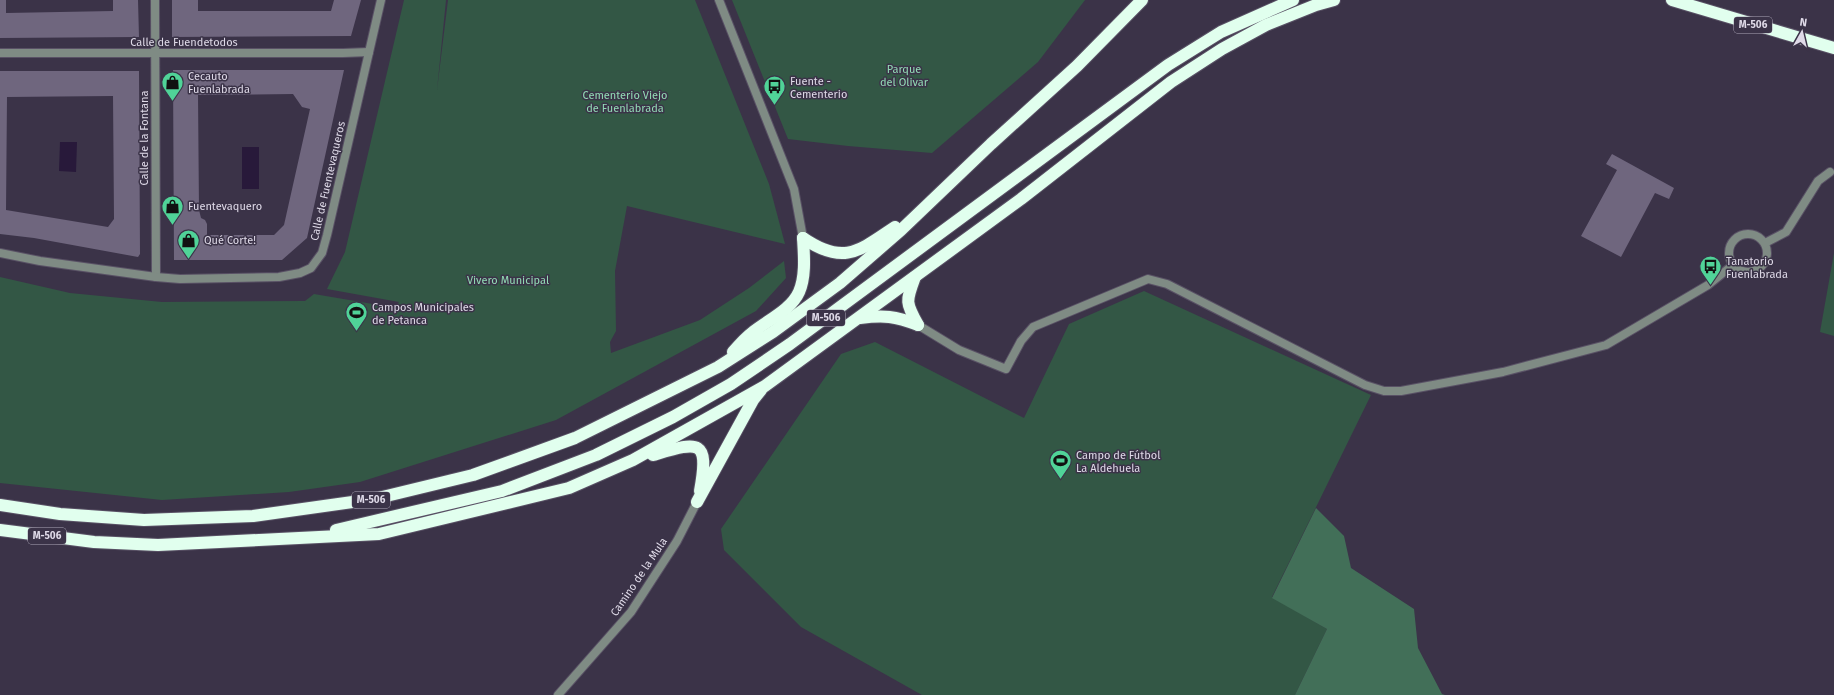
<svg xmlns="http://www.w3.org/2000/svg" width="1834" height="695" viewBox="0 0 1834 695" font-family="'Fira Sans',sans-serif">
  <style>
    .green { fill: #335745 }
    .forest { fill: #426f58 }
    .water { fill: #28193a }
    .building { fill: #6f667e; fill-rule: evenodd }
    .lines { fill: none; stroke-linecap: round; stroke-linejoin: round }
    .minor-casing { stroke: #595165; stroke-width: 10 }
    .tertiary-casing { stroke: #595165; stroke-width: 10 }
    .motorway-casing { stroke: #595165; stroke-width: 14 }
    .minor { stroke: #7f8b84; stroke-width: 8 }
    .tertiary { stroke: #7f8b84; stroke-width: 8 }
    .motorway { stroke: #e1ffee; stroke-width: 12 }
    .labels { text-anchor: middle; dominant-baseline: central; stroke-width: 3; stroke-linejoin: round; paint-order: stroke }
    .shield { fill: #3b3348; stroke: #aea8b8; stroke-width: 1 }
    .shield-label { font-size: 10px; font-weight: bold; fill: #dfdae8 }
    .street-label { font-size: 11px; fill: #dfdae8; stroke: #3b3348 }
    .park-label { font-size: 11px; fill: #92dcb5; stroke: #3b3348 }
    .poi-label { font-size: 11px; fill: #dfdae8; stroke: #3b3348; text-anchor: start }
  </style>
  <rect width="100%" height="100%" fill="#3b3348"/>
  <!-- green -->
  <g class="green">
    <polygon points="404,0 446,0 437,90 448,0 695,0 769,184 785,244 627,206 615,271 616,331 610,342 611,353 700,320 749,288 784,261 786,278 756,311 556,420 360,482 289,492 162,500 0,483 0,277 70,293 162,302 305,301 314,294 402,309 395,307 399,302 327,289 345,252"/>
    <polygon points="732,0 1085,0 1038,62 932,153 848,146 788,139"/>
    <polygon points="1834,253 1834,336 1820,332"/>
    <polygon points="1144,291 1371,395 1272,597 1327,629 1295,695 922,695 801,627 724,550 721,529 841,354 875,342 1024,418 1069,324"/>
  </g>
  <!-- forest -->
  <polygon class="forest" points="1316,508 1344,536 1351,568 1414,609 1418,648 1442,694 1445,695 1295,695 1327,629 1272,598"/>
  <!-- water -->
  <g class="water">
    <polygon points="60,142 77,142 76,172 59,171"/>
    <rect x="242" y="147" width="17" height="42"/>
  </g>
  <!-- building -->
  <g class="building">
    <polygon points="0,0 6,0 6,13 113,11 113,0 138,0 139,37 0,38"/>
    <polygon points="172,0 198,0 198,11 331,11 334,0 361,0 351,36 172,37"/>
    <path d="M173 70H344L307 238 282 260H174ZM293 94 302 107 310 109 284 225 274 235H207V224L205 220 201 218 199 210 198 95Z"/>
    <path d="M0 71H139L140 254 138 257 34 238 0 234ZM113 96 114 219 108 227 6 210 7 97Z"/>
    <polygon points="1612,154 1674,188 1669,199 1655,193 1621,257 1581,236 1617,170 1606,164"/>
  </g>
  <g class="lines">
    <defs>
      <g id="minor">
        <polyline points="155,0 156,277"/>
        <polyline points="0,53 343,53 369,52"/>
        <circle cx="1748" cy="253" r="19"/>
        <polyline points="1765,243 1786,232 1818,181 1830,172"/>
        <polyline points="0,253 40,261 156,277 180,279 279,277 300,273 311,268 322,253 327,235 381,0"/>
        <polyline points="918,325 959,350 1006,369 1021,341 1033,327 1148,279 1167,284 1365,385 1384,391 1401,391 1503,372 1606,345 1708,285 1733,265"/>
        <polyline points="558,695 631,612 677,541 697,502"/>
      </g>
      <polyline id="tertiary" points="719,0 794,189 803,238"/>
      <g id="motorway">
        <polyline points="1672,0 1834,48"/>
        <path d="M803 238C844 266 859 251 895 227"/>
        <path d="M915 277C906 301 905 302 918 325"/>
        <path d="M860 318C884 315 895 316 918 325"/>
        <path d="M733 352C739 345 745 338 753 332 768 320 791 310 799 292 806 276 804 255 803 238"/>
        <path d="M653 455C698 442 710 437 700 491"/>
        <polyline points="697,502 753,400 761,390"/>
        <polyline points="0,505 60,514 144,520 253,516 374,499 473,475 575,438 718,367 773,332 840,283 901,230 991,144 1077,66 1142,0"/>
        <polyline points="0,530 94,542 158,545 379,534 569,488 633,460 765,386 1021,199 1171,82 1222,49 1266,25 1316,5 1334,0"/>
        <polyline points="336,530 502,491 596,455 673,417 731,384 790,344 1168,65 1221,32 1293,0"/>
      </g>
    </defs>
    <!-- minor casing -->
    <use href="#minor" class="minor-casing"/>
    <!-- tertiary casing -->
    <use href="#tertiary" class="tertiary-casing"/>
    <!-- motorway casing -->
    <use href="#motorway" class="motorway-casing"/>
    <!-- minor -->
    <use href="#minor" class="minor"/>
    <!-- tertiary -->
    <use href="#tertiary" class="tertiary"/>
    <!-- motorway -->
    <use href="#motorway" class="motorway"/>
  </g>
  <!-- icons -->
  <defs>
    <symbol id="shop-pin" viewBox="-11 -11 22 30"><path d="M0 17L-7.5 6A9.5 9.5 0 1 1 7.5 6Z" fill="#50d398" stroke="#3b3348"/><path d="M-5-2.5h2.3a2.7 3.5 0 0 1 5.4 0H5L5.5 6h-11ZM-1.5-2.5h3a1.5 2.3 0 0 0-3 0Z" fill="#111"/></symbol>
    <symbol id="bus-pin" viewBox="-11 -11 22 30"><path d="M0 17L-7.5 6A9.5 9.5 0 1 1 7.5 6Z" fill="#50d398" stroke="#3b3348"/><path d="M-5-6H5V4H4V6H2V4H-2V6H-4V4H-5ZM-3.5-4V0h7V-4ZM-3.5 1.2v1.5H-2V1.2ZM2 1.2v1.5H3.5V1.2Z" fill="#111"/></symbol>
    <symbol id="stadium-pin" viewBox="-11 -11 22 30"><path d="M0 17L-7.5 6A9.5 9.5 0 1 1 7.5 6Z" fill="#50d398" stroke="#3b3348"/><path d="M0-5a6.5 5 0 1 0 0 10a6.5 5 0 1 0 0-10ZM-3.5-1.8h7v3.6h-7Z" fill="#111"/></symbol>
  </defs>
  <g fill-rule="evenodd">
    <use href="#shop-pin" x="160" y="70" width="25" height="34"/>
    <use href="#bus-pin" x="762" y="74" width="25" height="34"/>
    <use href="#shop-pin" x="160" y="194" width="25" height="34"/>
    <use href="#shop-pin" x="176" y="228" width="25" height="34"/>
    <use href="#bus-pin" x="1698" y="254" width="25" height="34"/>
    <use href="#stadium-pin" x="344" y="300" width="25" height="34"/>
    <use href="#stadium-pin" x="1048" y="448" width="25" height="34"/>
  </g>
  <g class="labels">
    <!-- shield labels -->
    <g class="shield">
      <rect x="1734" y="17" width="38" height="16" rx="3"/>
      <rect x="807" y="310" width="38" height="16" rx="3"/>
      <rect x="352" y="492" width="38" height="16" rx="3"/>
      <rect x="28" y="528" width="38" height="16" rx="3"/>
    </g>
    <g class="shield-label">
      <text x="1753" y="25">M-506</text>
      <text x="826" y="318">M-506</text>
      <text x="371" y="500">M-506</text>
      <text x="47" y="536">M-506</text>
    </g>
    <!-- street labels -->
    <g class="street-label">
      <text x="184" y="42">Calle de Fuendetodos</text>
      <text transform="translate(144 138) rotate(-90)">Calle de la Fontana</text>
      <text transform="translate(328 181) rotate(-77)">Calle de Fuentevaqueros</text>
      <text transform="translate(639 577) rotate(-56)">Camino de la Mula</text>
    </g>
    <!-- park labels -->
    <g class="park-label">
      <text x="904" y="69">Parque<tspan x="904" dy="13">del Olivar</tspan></text>
      <text x="625" y="95">Cementerio Viejo<tspan x="625" dy="13">de Fuenlabrada</tspan></text>
      <text x="508" y="280">Vivero Municipal</text>
    </g>
    <!-- poi labels -->
    <g class="poi-label">
      <text x="188" y="76">Cecauto<tspan x="188" dy="13">Fuenlabrada</tspan></text>
      <text x="790" y="81">Fuente -<tspan x="790" dy="13">Cementerio</tspan></text>
      <text x="188" y="206">Fuentevaquero</text>
      <text x="204" y="240">Qué Corte!</text>
      <text x="1726" y="261">Tanatorio<tspan x="1726" dy="13">Fuenlabrada</tspan></text>
      <text x="372" y="307">Campos Municipales<tspan x="372" dy="13">de Petanca</tspan></text>
      <text x="1076" y="455">Campo de Fútbol<tspan x="1076" dy="13">La Aldehuela</tspan></text>
    </g>
  </g>
  <!-- north arrow -->
  <g transform="translate(1802 32) rotate(8)" stroke="#3b3348" stroke-width="3" paint-order="stroke">
  <path d="M0-3L7 15L0 10L-7 15Z" fill="#dfdae8"/>
  <text y="-6" font-size="11" font-weight="bold" text-anchor="middle" fill="#dfdae8">N</text>
  </g>
</svg>
